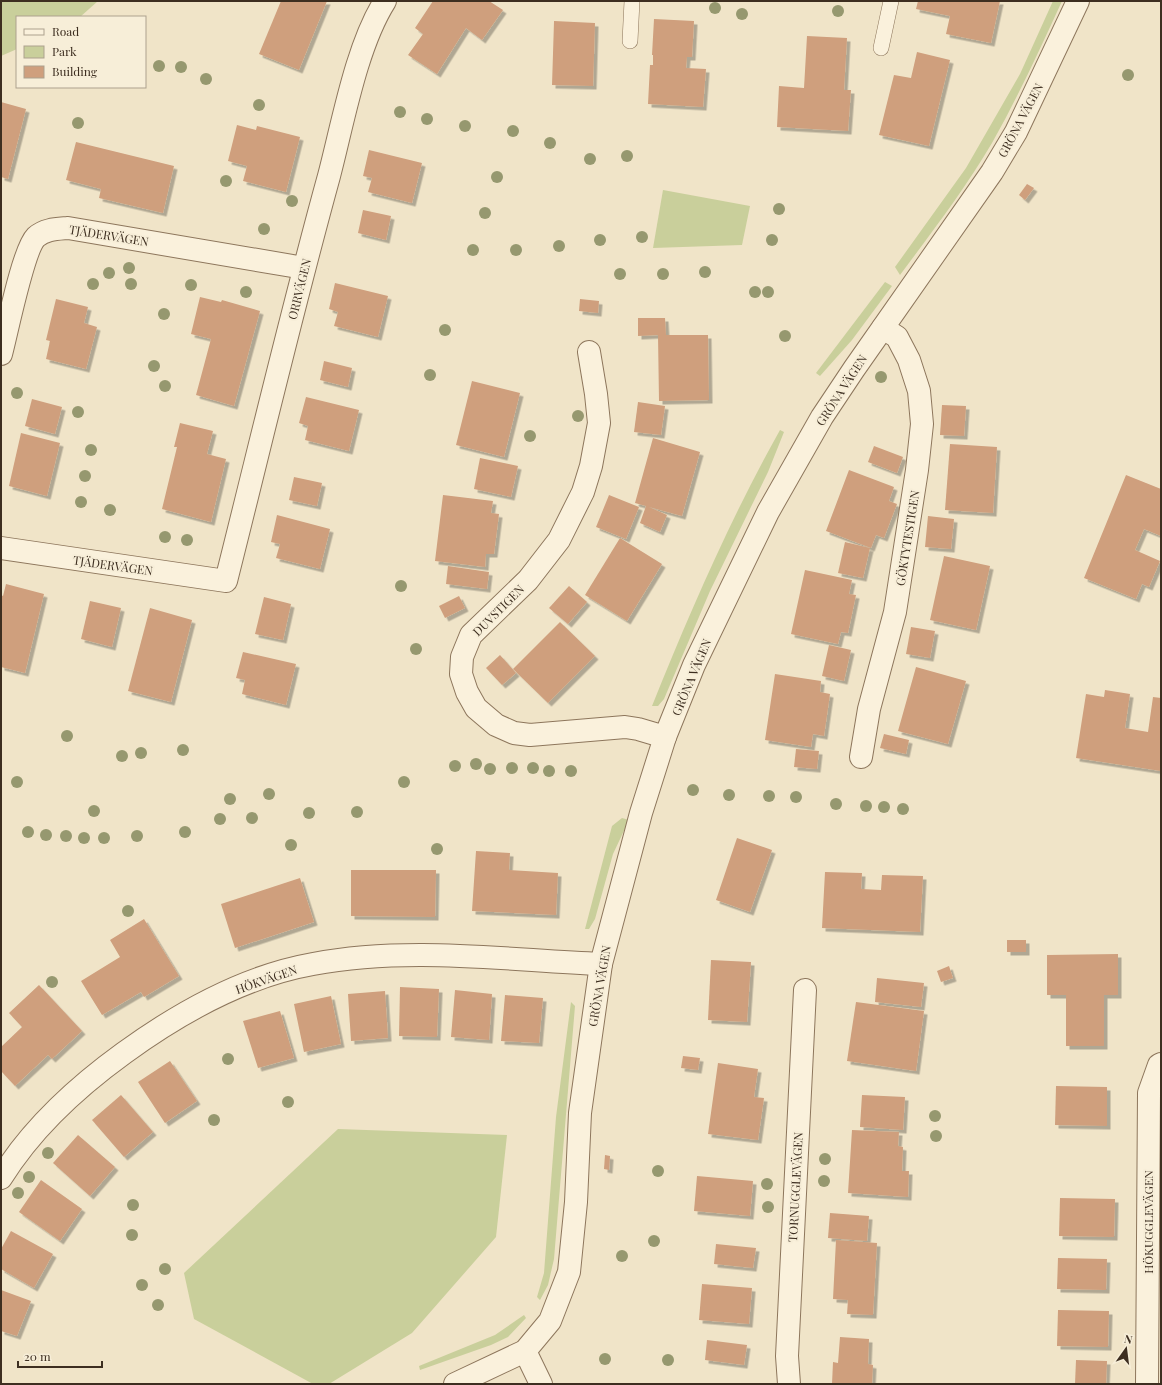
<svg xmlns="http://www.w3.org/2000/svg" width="1162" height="1385" viewBox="0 0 1162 1385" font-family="'Playfair Display',serif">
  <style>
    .green { fill: #c9cf9b }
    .building { fill: #cf9f7d; filter: url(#shadow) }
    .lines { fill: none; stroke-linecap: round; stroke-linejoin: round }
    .service-casing { stroke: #8d765c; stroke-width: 16 }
    .minor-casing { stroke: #8d765c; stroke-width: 24 }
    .service { stroke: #faf1dc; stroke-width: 15 }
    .minor { stroke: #faf1dc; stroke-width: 22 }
    .tree { fill: #96986f }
    .labels { text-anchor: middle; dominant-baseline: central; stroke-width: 4; stroke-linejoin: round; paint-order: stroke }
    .street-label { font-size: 12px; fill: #3d2e20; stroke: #f7eed8 }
  </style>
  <defs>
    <filter id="shadow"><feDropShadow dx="3.5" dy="3.5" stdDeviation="0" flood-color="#0004"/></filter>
  </defs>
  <rect width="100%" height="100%" fill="#f0e4c8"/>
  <!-- green -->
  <g class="green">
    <polygon points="1,1 98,1 80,17 17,17 17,49 1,56"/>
    <path d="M1053 1H1062C1040 49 1018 97 992 143 965 189 932 232 900 275L895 267 966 168 1020 74Z"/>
    <polygon points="663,190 750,206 742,245 653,248"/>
    <polygon points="885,282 892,286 852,340 820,376 816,373"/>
    <path d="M780 430 784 432 768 472 710 591 664 699 658 706H652C689 614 731 517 780 430Z"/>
    <polygon points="622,818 629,820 613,854 595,919 589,929 585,929 612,826"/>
    <polygon points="571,1002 575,1006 554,1259 548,1285 540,1300 537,1297 544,1273 556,1117"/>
    <polygon points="338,1129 507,1135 496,1237 412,1333 329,1384 313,1384 194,1319 184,1273"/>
    <polygon points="524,1315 526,1318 508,1337 491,1345 420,1370 419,1366 495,1335"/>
  </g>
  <!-- building -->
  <g class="building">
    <polygon points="281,1 327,1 299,70 259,54"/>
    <polygon points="433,1 489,1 503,10 482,40 466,28 437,74 408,55 423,34 415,28"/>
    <polygon points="918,1 1000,1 991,43 946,34 950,16 916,9"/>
    <polygon points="654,19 694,21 692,57 687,57 686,68 706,69 703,107 648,104 650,65 653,65 653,55 652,55"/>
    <polygon points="554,21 595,23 593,86 552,85"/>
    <polygon points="807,36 847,38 844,90 851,90 848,131 777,127 779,86 804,88"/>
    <polygon points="917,52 950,60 929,146 879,135 894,75 911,78"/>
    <polygon points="1,102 26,109 8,179 1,177"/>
    <polygon points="237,125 256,130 257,126 300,137 286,192 243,181 247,166 228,161"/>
    <polygon points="76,142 174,166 163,213 99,198 101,189 66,180"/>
    <polygon points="369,150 422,163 412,203 368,192 372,178 363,176"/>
    <polygon points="1027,184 1034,188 1025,200 1019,195"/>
    <polygon points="363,210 391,216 386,240 358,233"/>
    <polygon points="335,283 388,296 378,337 334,326 338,312 329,309"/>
    <polygon points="200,297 221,302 222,300 260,311 234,406 196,395 211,339 191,334"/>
    <polygon points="56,299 88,307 84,323 97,327 86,369 46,359 50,341 46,340"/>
    <polygon points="580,299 599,301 598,313 579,311"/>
    <polygon points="638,318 665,318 666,335 708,335 709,400 659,401 658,335 638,336"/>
    <polygon points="324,361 352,368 348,387 320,380"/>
    <polygon points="472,381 520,393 504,457 456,445"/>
    <polygon points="306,397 359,410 349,451 305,440 308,426 299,423"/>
    <polygon points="32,399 62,407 55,434 25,426"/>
    <polygon points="638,402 665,406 661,435 634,432"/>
    <polygon points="942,405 966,406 964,436 940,435"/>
    <polygon points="180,423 213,431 207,454 226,459 211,522 162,509 177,447 174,447"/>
    <polygon points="21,433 60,443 47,496 9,486"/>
    <polygon points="653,438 700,452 682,516 649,507 667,515 660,532 640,523 646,506 635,503"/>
    <polygon points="950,444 997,447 993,513 945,510"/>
    <polygon points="874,446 903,457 897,473 868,462"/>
    <polygon points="480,458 518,466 511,497 474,489"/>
    <polygon points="849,470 894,487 889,501 897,504 884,538 876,535 871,548 826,531"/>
    <polygon points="1126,475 1161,489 1161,536 1144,529 1135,550 1160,561 1149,587 1142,584 1136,599 1084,578"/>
    <polygon points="294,477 322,483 317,506 289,500"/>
    <polygon points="443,495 493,501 491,513 499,514 494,554 486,554 485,567 435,561"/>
    <polygon points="609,495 639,507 626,539 596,527"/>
    <polygon points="277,515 330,529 320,569 276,558 280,544 271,542"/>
    <polygon points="928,516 954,519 951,549 925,547"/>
    <polygon points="620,538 662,564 627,621 585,595"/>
    <polygon points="845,542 870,548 863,578 838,573"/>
    <polygon points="944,556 990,566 976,630 930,620"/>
    <polygon points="448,566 489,572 487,589 446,584"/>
    <polygon points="805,570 852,580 849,594 856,595 848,633 841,632 838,644 791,634"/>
    <polygon points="6,584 44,594 25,673 1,667 1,595 3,596"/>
    <polygon points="569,586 587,602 568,624 549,608"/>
    <polygon points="459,596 465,608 445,618 439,606"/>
    <polygon points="264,597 291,604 283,640 255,634"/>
    <polygon points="90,601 121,608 112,647 81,639"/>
    <polygon points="150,608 192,620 171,702 128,691"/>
    <polygon points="560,622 595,656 548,703 513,669"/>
    <polygon points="911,627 935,631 930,658 906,654"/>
    <polygon points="829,645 851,650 844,681 822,676"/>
    <polygon points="243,652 296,664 286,705 242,694 245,680 236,678"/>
    <polygon points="500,655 516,673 502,685 486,668"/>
    <polygon points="916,667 966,681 948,744 898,731"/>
    <polygon points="775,674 821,681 820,692 830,694 824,736 813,734 811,747 765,740"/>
    <polygon points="1105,690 1130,694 1125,728 1148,732 1153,697 1161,698 1161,771 1076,758 1086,694 1104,697"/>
    <polygon points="884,734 909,740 906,754 880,748"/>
    <polygon points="796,749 819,751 817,769 794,767"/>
    <polygon points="737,838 772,850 750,912 716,900"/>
    <polygon points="476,851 510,853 509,870 558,873 556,915 472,911"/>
    <polygon points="351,870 436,870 435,917 351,916"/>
    <polygon points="825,872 862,873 861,889 881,890 882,875 923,876 920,932 822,928"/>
    <polygon points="300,878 314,922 235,948 221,904"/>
    <polygon points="144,919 179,976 144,997 141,992 102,1015 81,981 120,957 110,940"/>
    <rect x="1007" y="940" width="19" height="12"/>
    <polygon points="1118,954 1118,995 1104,995 1104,1046 1066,1046 1066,995 1047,995 1047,955"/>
    <polygon points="711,960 751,962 747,1022 708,1020"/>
    <polygon points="949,966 953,978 941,982 937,971"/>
    <polygon points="877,978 924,983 921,1007 875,1002"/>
    <polygon points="39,985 82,1031 52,1059 48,1055 15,1086 1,1071 1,1047 22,1027 9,1013"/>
    <polygon points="400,987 439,989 437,1037 399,1036"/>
    <polygon points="455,990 492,994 489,1040 451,1037"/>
    <polygon points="385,991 388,1038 351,1041 348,994"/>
    <polygon points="505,995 543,998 539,1043 501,1041"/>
    <polygon points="331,996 341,1044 304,1052 294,1004"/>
    <polygon points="856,1002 924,1011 916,1071 847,1061"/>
    <polygon points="280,1011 294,1058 258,1068 243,1021"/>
    <polygon points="683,1056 700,1058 698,1070 681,1068"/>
    <polygon points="170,1061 197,1101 165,1123 138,1082"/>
    <polygon points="718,1063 758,1069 754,1097 764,1098 758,1140 708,1134"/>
    <polygon points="1056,1086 1107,1087 1107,1126 1055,1125"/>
    <polygon points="121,1095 153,1132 124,1157 92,1120"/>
    <polygon points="862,1095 905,1097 903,1130 860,1127"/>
    <polygon points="852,1130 899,1132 898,1146 903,1147 902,1171 909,1171 908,1197 848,1193"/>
    <polygon points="78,1135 115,1167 90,1196 53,1163"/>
    <polygon points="605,1155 610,1156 609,1170 604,1169"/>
    <polygon points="697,1176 753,1181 750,1216 694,1211"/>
    <polygon points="41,1180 82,1209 60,1241 19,1212"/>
    <polygon points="1060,1198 1115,1199 1114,1237 1059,1236"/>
    <polygon points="830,1213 869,1216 867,1241 828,1238"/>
    <polygon points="11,1231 53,1254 34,1288 1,1269 1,1249"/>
    <polygon points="836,1240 877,1243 873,1315 847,1314 848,1300 833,1299"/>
    <polygon points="716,1244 756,1248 753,1268 714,1264"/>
    <polygon points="1058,1258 1107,1259 1106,1290 1057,1289"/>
    <polygon points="702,1284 752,1288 749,1324 699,1320"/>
    <polygon points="1,1290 31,1301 17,1336 1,1331"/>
    <polygon points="1058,1310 1109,1311 1108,1347 1057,1346"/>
    <polygon points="840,1337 869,1339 868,1364 873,1365 872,1384 832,1384 833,1362 838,1363"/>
    <polygon points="707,1340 747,1345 744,1365 705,1360"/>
    <polygon points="1076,1360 1107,1361 1106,1384 1075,1384"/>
  </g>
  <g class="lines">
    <defs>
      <g id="service">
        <polyline points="630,41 632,1"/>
        <polyline points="881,48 891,1"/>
      </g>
      <g id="minor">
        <polyline points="589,352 596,394 599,423 591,466 583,492 559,540 528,580 471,635 462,657 461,674 467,692 476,708 496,725 514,733 530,735 625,727 638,729 665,737"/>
        <path d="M1 354C7 332 23 250 36 237 45 229 57 229 68 228L304 268"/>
        <path d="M1 548 226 581C260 446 292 310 329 176 343 123 356 47 385 1"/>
        <polyline points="861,757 869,709 895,612 917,470 922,424 919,391 909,360 897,337 883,328"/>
        <path d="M1 1178C32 1128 77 1087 124 1053 179 1013 245 976 313 964 408 946 505 960 601 964"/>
        <polyline points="525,1351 541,1384"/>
        <polyline points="455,1384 525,1351 550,1321 569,1272 576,1202 580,1113 601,964 641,813 665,737 694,665 768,512 822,417 854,369 992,172 1016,132 1078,1"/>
        <polyline points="789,1384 787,1356 805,990"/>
        <polyline points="1147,1384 1149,1093 1159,1065 1161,1064"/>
      </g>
    </defs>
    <!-- service casing -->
    <use href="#service" class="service-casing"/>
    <!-- minor casing -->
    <use href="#minor" class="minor-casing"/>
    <!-- service -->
    <use href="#service" class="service"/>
    <!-- minor -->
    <use href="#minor" class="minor"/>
  </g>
  <!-- trees -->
  <g class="tree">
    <circle cx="715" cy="8" r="6"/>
    <circle cx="838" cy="11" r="6"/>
    <circle cx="742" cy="14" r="6"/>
    <circle cx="159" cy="66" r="6"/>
    <circle cx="181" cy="67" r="6"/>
    <circle cx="1128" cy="75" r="6"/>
    <circle cx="206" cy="79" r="6"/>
    <circle cx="259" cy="105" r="6"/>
    <circle cx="400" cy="112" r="6"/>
    <circle cx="427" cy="119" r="6"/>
    <circle cx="78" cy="123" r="6"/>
    <circle cx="465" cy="126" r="6"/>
    <circle cx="513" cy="131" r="6"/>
    <circle cx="550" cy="143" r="6"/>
    <circle cx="627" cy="156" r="6"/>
    <circle cx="590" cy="159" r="6"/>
    <circle cx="497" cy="177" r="6"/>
    <circle cx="226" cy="181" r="6"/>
    <circle cx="292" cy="201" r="6"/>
    <circle cx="779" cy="209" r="6"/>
    <circle cx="485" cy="213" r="6"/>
    <circle cx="264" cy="229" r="6"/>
    <circle cx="642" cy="237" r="6"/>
    <circle cx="600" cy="240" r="6"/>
    <circle cx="772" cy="240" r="6"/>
    <circle cx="559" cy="246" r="6"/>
    <circle cx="473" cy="250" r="6"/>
    <circle cx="516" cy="250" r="6"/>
    <circle cx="129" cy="268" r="6"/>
    <circle cx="705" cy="272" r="6"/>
    <circle cx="109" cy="273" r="6"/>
    <circle cx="620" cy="274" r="6"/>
    <circle cx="663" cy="274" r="6"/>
    <circle cx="93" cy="284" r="6"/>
    <circle cx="131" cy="284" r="6"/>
    <circle cx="191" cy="285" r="6"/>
    <circle cx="246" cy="292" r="6"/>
    <circle cx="755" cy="292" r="6"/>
    <circle cx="768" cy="292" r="6"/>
    <circle cx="164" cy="314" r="6"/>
    <circle cx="445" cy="330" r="6"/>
    <circle cx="785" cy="336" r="6"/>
    <circle cx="154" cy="366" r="6"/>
    <circle cx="430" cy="375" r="6"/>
    <circle cx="881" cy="377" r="6"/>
    <circle cx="165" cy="386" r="6"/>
    <circle cx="17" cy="393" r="6"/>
    <circle cx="78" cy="412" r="6"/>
    <circle cx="578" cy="416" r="6"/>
    <circle cx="530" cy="436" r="6"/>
    <circle cx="91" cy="450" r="6"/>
    <circle cx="85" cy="476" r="6"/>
    <circle cx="81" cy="502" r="6"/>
    <circle cx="110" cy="510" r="6"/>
    <circle cx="165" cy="537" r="6"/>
    <circle cx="187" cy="540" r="6"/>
    <circle cx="401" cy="586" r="6"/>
    <circle cx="416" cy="649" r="6"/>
    <circle cx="67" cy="736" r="6"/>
    <circle cx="183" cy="750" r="6"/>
    <circle cx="141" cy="753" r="6"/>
    <circle cx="122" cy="756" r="6"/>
    <circle cx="476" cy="764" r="6"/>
    <circle cx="455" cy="766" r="6"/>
    <circle cx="512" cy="768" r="6"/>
    <circle cx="533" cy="768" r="6"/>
    <circle cx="490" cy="769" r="6"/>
    <circle cx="549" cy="771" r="6"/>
    <circle cx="571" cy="771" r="6"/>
    <circle cx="17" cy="782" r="6"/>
    <circle cx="404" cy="782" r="6"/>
    <circle cx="693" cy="790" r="6"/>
    <circle cx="269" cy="794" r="6"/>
    <circle cx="729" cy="795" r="6"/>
    <circle cx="769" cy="796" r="6"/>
    <circle cx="796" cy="797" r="6"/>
    <circle cx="230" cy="799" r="6"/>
    <circle cx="836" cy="804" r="6"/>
    <circle cx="866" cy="806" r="6"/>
    <circle cx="884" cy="807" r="6"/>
    <circle cx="903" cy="809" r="6"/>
    <circle cx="94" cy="811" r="6"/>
    <circle cx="357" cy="812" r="6"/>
    <circle cx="309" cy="813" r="6"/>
    <circle cx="252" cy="818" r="6"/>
    <circle cx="220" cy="819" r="6"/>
    <circle cx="28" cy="832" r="6"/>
    <circle cx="185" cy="832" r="6"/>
    <circle cx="46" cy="835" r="6"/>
    <circle cx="66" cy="836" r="6"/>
    <circle cx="137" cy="836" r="6"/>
    <circle cx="84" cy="838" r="6"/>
    <circle cx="104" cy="838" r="6"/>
    <circle cx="291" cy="845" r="6"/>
    <circle cx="437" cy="849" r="6"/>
    <circle cx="128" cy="911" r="6"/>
    <circle cx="52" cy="982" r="6"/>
    <circle cx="228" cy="1059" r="6"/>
    <circle cx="288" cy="1102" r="6"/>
    <circle cx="935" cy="1116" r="6"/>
    <circle cx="214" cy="1120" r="6"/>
    <circle cx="936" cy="1136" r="6"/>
    <circle cx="48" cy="1153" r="6"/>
    <circle cx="825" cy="1159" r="6"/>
    <circle cx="658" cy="1171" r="6"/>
    <circle cx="29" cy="1177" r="6"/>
    <circle cx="824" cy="1181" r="6"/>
    <circle cx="767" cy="1184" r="6"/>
    <circle cx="18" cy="1193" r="6"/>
    <circle cx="133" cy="1205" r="6"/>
    <circle cx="768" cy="1207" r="6"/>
    <circle cx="132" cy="1235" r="6"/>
    <circle cx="654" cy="1241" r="6"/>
    <circle cx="622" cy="1256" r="6"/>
    <circle cx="165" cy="1269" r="6"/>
    <circle cx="142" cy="1285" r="6"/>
    <circle cx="158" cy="1305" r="6"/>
    <circle cx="605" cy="1359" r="6"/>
    <circle cx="668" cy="1360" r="6"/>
  </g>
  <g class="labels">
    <!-- street labels -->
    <g class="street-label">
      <text transform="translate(1020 120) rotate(-62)">GRÖNA VÄGEN</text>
      <text transform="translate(109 235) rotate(9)">TJÄDERVÄGEN</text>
      <text transform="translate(299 289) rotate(-76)">ORRVÄGEN</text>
      <text transform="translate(841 390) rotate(-57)">GRÖNA VÄGEN</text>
      <text transform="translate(907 538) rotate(-81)">GÖKTYTESTIGEN</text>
      <text transform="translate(113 565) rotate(8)">TJÄDERVÄGEN</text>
      <text transform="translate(498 610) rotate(-45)">DUVSTIGEN</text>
      <text transform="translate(691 677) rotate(-67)">GRÖNA VÄGEN</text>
      <text transform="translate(266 979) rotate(-19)">HÖKVÄGEN</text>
      <text transform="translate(599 986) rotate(-80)">GRÖNA VÄGEN</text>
      <text transform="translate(795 1187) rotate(-87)">TORNUGGLEVÄGEN</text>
      <text transform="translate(1148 1222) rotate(-90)">HÖKUGGLEVÄGEN</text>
    </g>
  </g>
  <!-- border -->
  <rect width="1162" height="1385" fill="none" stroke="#3d2e20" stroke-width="4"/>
  <!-- legend -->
  <rect x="16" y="16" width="130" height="72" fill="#f7eed8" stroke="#ada18e"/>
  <rect x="24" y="29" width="20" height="6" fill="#faf1dc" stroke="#ada18e"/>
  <text x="52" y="36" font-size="12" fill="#3d2e20">Road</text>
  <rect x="24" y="46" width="20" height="12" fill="#c9cf9b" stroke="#ada18e"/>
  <text x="52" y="56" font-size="12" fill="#3d2e20">Park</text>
  <rect x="24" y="66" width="20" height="12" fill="#cf9f7d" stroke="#ada18e"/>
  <text x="52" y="76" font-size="12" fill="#3d2e20">Building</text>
  <!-- north arrow -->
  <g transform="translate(1126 1349) rotate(14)" stroke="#f7eed8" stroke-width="3" paint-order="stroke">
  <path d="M0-3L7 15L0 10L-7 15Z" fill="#3d2e20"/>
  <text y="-6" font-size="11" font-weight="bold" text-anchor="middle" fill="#3d2e20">N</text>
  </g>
  <!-- scale -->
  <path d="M18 1361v6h84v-6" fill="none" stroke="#3d2e20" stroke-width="2"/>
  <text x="24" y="1361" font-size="12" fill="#3d2e20" stroke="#f7eed8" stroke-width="3" paint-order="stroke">20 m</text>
</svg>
